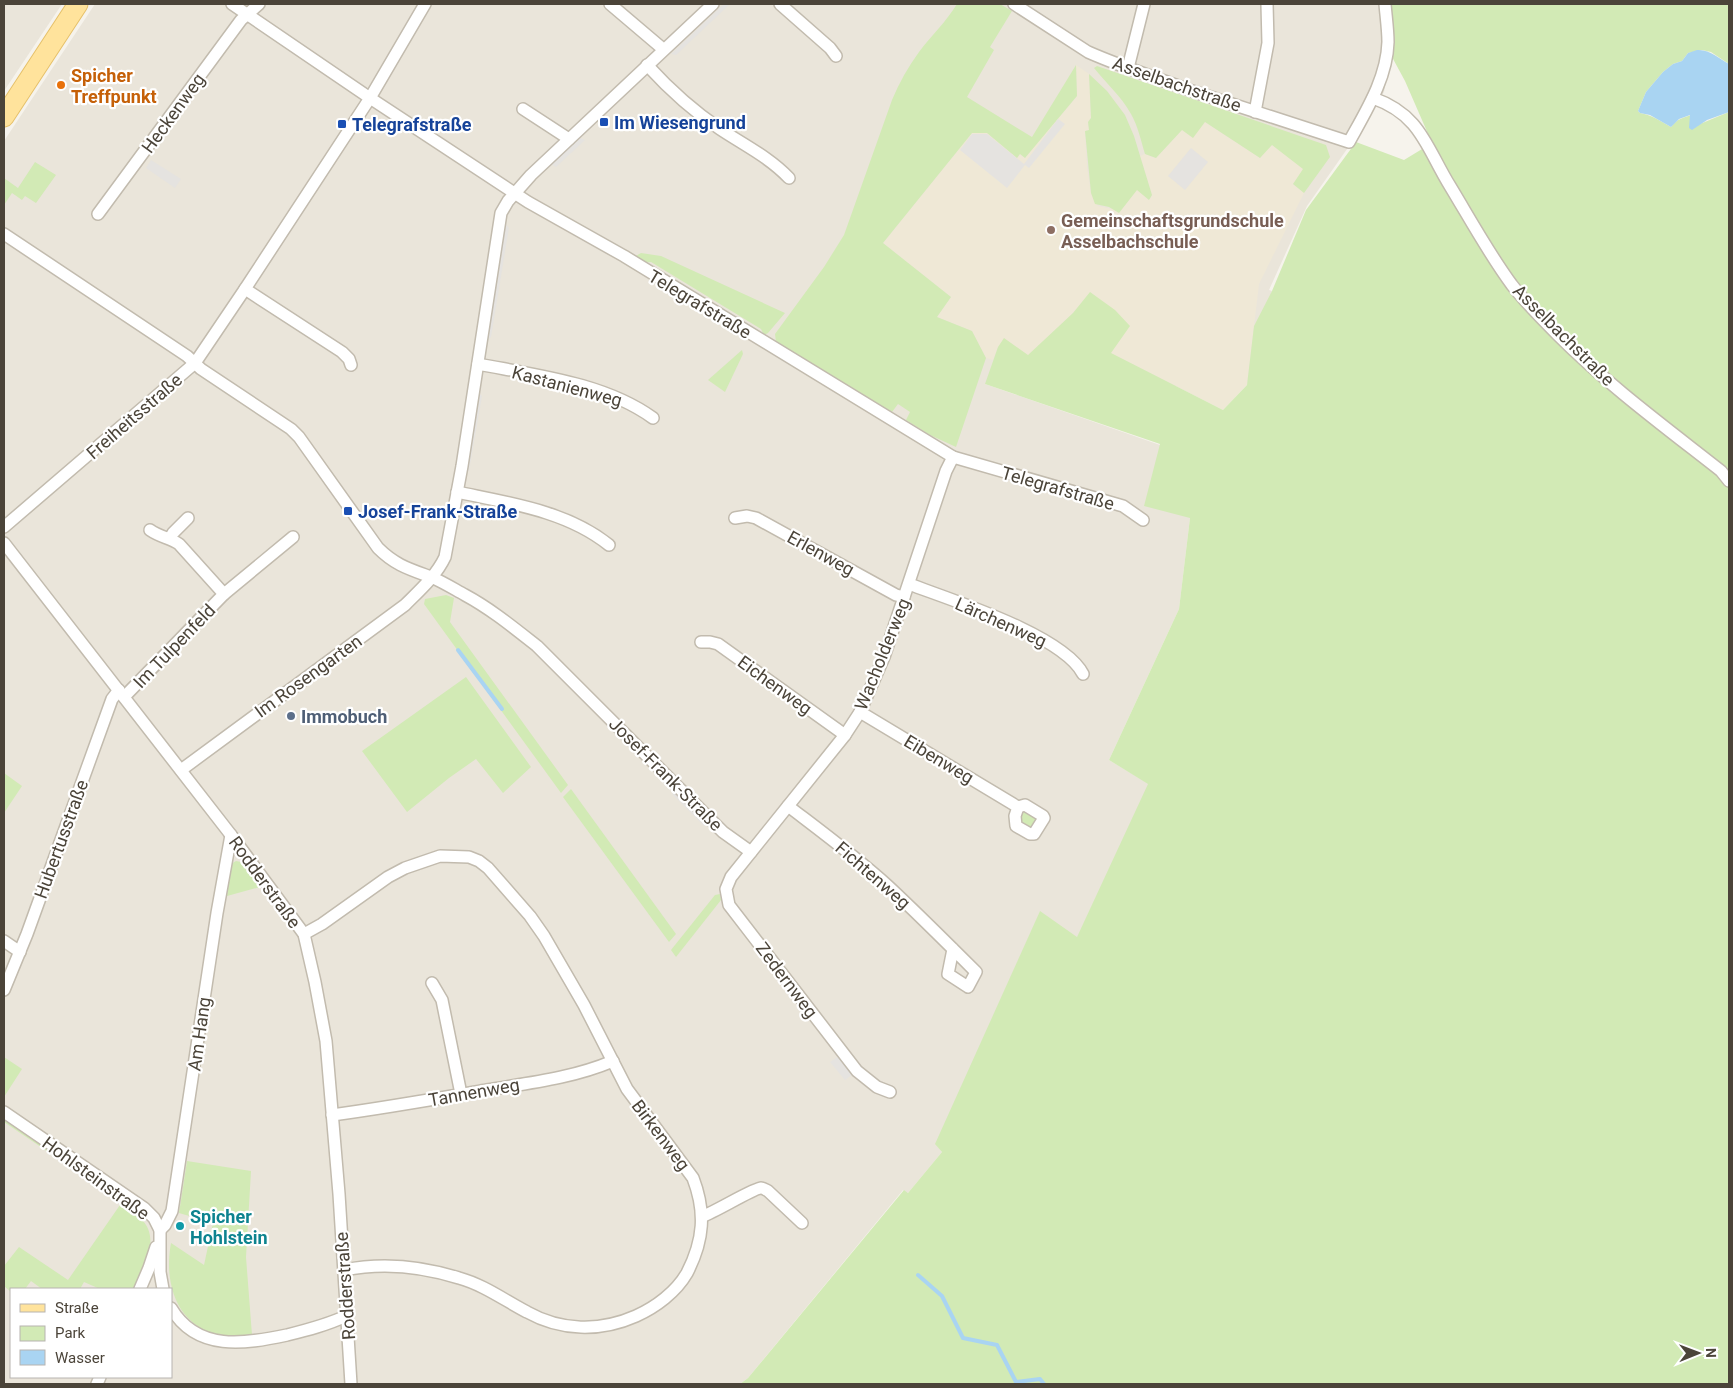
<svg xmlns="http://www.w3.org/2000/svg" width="1733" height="1388" viewBox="0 0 1733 1388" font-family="Roboto,sans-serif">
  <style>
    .residential { fill: #eae5da; fill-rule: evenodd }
    .education { fill: #efe8d6 }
    .green { fill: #d2eab5 }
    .parking { fill: #e5e3e0 }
    .water { fill: #a9d4f2 }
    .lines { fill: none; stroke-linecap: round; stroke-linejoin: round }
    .stream { stroke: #a9d4f2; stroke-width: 4 }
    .street-casing { stroke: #c2bbae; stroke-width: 14 }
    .primary-casing { stroke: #e6c16a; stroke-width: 21 }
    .street { stroke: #fff; stroke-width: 11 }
    .primary { stroke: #ffe39c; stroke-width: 19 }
    .food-dot { fill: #e8710a; stroke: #fff; stroke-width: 2 }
    .transit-dot { fill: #1a4fb4; stroke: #fff; stroke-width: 2 }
    .education-dot { fill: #8d6e63; stroke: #fff; stroke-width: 2 }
    .service-dot { fill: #5c6f8a; stroke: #fff; stroke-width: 2 }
    .culture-dot { fill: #0f9aa8; stroke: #fff; stroke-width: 2 }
    .labels { text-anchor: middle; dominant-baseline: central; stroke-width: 4.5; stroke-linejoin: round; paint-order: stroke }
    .food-label { font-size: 18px; font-weight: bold; fill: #c56008; stroke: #fff; text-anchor: start }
    .street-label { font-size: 18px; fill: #4b4439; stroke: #fff }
    .transit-label { font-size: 18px; font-weight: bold; fill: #164399; stroke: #fff; text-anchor: start }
    .education-label { font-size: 18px; font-weight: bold; fill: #785e54; stroke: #fff; text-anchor: start }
    .service-label { font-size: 18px; font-weight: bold; fill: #4e5e75; stroke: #fff; text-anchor: start }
    .culture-label { font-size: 18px; font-weight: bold; fill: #0d838f; stroke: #fff; text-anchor: start }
  </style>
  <rect width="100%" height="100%" fill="#f6f3ec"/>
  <!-- residential -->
  <g class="residential">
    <polygon points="4,4 62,4 4,91"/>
    <path d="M95 4H1389L1391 54 1384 92 1352 142 1307 206 1269 290 1272 291 1247 385 1177 386 985 384 1160 445 1190 518 1179 609 1109 760 1149 784 1077 938 1040 912 936 1144 942 1152 908 1193 903 1190 748 1378 740 1384H4V141ZM11 1289H171V1377H11Z"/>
  </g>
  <!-- education -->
  <polygon class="education" points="1076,65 1089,74 1091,118 1088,122 1089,130 1085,131 1087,166 1091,193 1098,206 1112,209 1137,190 1150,199 1152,195 1140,156 1145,154 1156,158 1182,130 1205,122 1260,158 1271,144 1304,169 1293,184 1304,193 1259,284 1247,385 1223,410 1110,353 1090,293 1073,313 1028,356 998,347 993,360 986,358 972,331 937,317 951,297 883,243 972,133 987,133 1017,158 1020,154 1025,158 1077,96"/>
  <!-- green -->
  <g class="green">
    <path d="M957 4H1000L1012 11 990 47 994 50 967 97 1032 137 1076 65 1077 96 1025 158 1020 154 1017 158 987 133H972L883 243 951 297 937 317 972 331 986 358 956 447 930 435 906 420 910 412 898 404 892 412 776 342 775 334 824 267 844 235 892 100C899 83 908 67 919 52 931 36 946 22 957 4Z"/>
    <path d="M1391 4H1729V64L1711 52 1702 50 1688 53 1682 61 1673 64 1663 72 1646 92 1638 111 1640 113C1652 115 1660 121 1671 127 1678 118 1681 119 1691 115L1690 122 1700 124 1729 112V1384H740L748 1378 904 1190 908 1193 942 1152 935 1144 1040 911 1077 937 1148 784 1109 760 1179 609 1190 518 1144 506 1160 444 985 384 998 347 1004 338 1028 355 1073 313 1090 292 1115 310 1130 326 1111 353 1223 410 1247 385 1254 326 1272 291 1306 210 1356 142 1404 160 1432 143 1405 81 1392 57Z"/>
    <path d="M1097 66 1326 145 1330 157 1304 193 1293 184 1303 169 1272 145 1260 158 1205 122 1193 138 1182 130 1156 158 1145 154C1141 141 1138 126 1131 114 1121 96 1106 83 1094 68Z"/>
    <polygon points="1089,74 1107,91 1125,115 1134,136 1152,195 1149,200 1137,190 1119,213 1109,207 1095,204 1091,193 1085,131 1089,130 1088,122 1091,118"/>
    <polygon points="35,162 56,175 36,203 25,196 22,200 12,193 4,205 4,178 18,188"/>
    <polygon points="641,253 661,256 785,313 768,333 764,335 761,329 651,262 644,263 634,257"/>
    <polygon points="742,350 743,354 725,392 708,380"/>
    <polygon points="446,595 454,598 450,622 568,785 561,793 424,604 425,599"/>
    <polygon points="466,677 531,767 503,793 476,759 449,778 407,812 362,751"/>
    <polygon points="4,773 22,786 4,813"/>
    <polygon points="571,789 676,934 669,942 563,797"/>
    <polygon points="1026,811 1037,819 1032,828 1021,823 1021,814"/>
    <polygon points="236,861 241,862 260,887 227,896 231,864"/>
    <polygon points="720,894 721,900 676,957 671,950 715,895"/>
    <polygon points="4,1057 22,1069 4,1097"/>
    <polygon points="4,1117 114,1191 111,1195 97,1185 4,1122"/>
    <path d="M187 1161 251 1171 246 1257 252 1335C244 1336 236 1337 228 1337 179 1331 163 1287 171 1243L204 1265 213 1223 179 1213Z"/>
    <path d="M120 1205C127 1209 136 1214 142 1220 161 1239 143 1269 135 1289H100L84 1282 80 1289H42L31 1281 25 1289H11V1292L4 1286V1266L19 1247 68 1280Z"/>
  </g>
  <!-- parking -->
  <g class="parking">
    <polygon points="724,4 730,4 676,55 671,54"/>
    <polygon points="1058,119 1065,124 1029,168 1025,165 1007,188 960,150 972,134 987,134 1024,164"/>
    <polygon points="580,138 585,140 556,167 551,164"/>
    <polygon points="1191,148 1208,162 1185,190 1168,176"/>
    <polygon points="151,160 181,179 175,188 146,168"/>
    <polygon points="504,222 509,228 491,337 485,341"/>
    <polygon points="479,393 482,396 469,471 465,470"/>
    <polygon points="675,791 707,823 704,826 672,794"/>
    <polygon points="839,1056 853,1074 845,1080 830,1062"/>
  </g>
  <!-- water -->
  <path class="water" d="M1697 50C1710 49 1719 59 1729 64V112L1707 120 1692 130 1689 128 1690 115 1679 119 1671 127 1650 115 1640 113 1638 111 1646 92 1663 72 1673 64 1682 61 1688 53Z"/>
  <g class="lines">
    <!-- stream -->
    <g class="stream">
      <polyline points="458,650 502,709"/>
      <polyline points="918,1275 942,1296 963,1338 997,1345 1016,1382 1040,1379 1044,1384"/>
    </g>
    <defs>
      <g id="street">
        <polyline points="232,4 370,98 528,202 624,256 953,457 1123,506 1143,520"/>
        <polyline points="610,4 663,49"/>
        <polyline points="780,4 830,48 836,56"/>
        <path d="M1014 4 1088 52C1122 67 1157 78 1192 91 1244 108 1297 125 1349 142 1366 111 1387 78 1388 42 1388 30 1386 16 1385 4"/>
        <path d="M647 65C669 89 693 111 720 129 744 145 769 157 789 178"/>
        <polyline points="1128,68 1144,4"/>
        <path d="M1373 98C1421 115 1426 147 1450 186 1470 219 1489 254 1512 285 1526 303 1542 319 1558 335 1608 385 1665 427 1721 471L1729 481"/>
        <polyline points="523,109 569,139"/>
        <polyline points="1255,112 1268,43 1267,4"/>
        <polyline points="98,214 241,20 259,4"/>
        <path d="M4 234 187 356 201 369 291 429 299 437 378 548C395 565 409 569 431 577 443 582 454 589 465 595 491 609 514 628 537 646L723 832 751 852"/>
        <polyline points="245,289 342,352 349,359 351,365"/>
        <path d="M478 364C535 375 605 383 653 418"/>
        <path d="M457 492C509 503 567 511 609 545"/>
        <polyline points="735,518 747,516 756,518 896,595 904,597"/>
        <polyline points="4,527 195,363 245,289 370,98 425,4"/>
        <polyline points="170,538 173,533 188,518"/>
        <polyline points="4,543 231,835 304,934 315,982 326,1041 339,1194 351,1384"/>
        <path d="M909 584C951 600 1063 635 1083 674"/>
        <polyline points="224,594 293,537"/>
        <polyline points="701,642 710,642 718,644 845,735"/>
        <path d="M124 697 224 594 179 544C170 538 160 537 150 530"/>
        <polyline points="860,712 1018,807 1025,805 1043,816 1044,818 1034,834 1030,834 1016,826 1015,816 1018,807"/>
        <path d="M181 770 405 605C420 590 436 576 445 557L462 466 501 213 508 201 531 175 713 4"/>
        <path d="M788 806C822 832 856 857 888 886 918 914 947 943 976 972L968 987 948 974 953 949"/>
        <path d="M304 934 322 924 388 877 405 868 440 856 469 857 479 861 488 868 530 916 544 936 584 1005 627 1089 693 1178C706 1212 704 1240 687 1273 676 1292 656 1307 636 1316 600 1332 561 1331 527 1312 504 1300 484 1285 459 1278 421 1266 383 1262 344 1270"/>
        <polyline points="4,941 20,952"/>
        <polyline points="432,983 442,1000 461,1094"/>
        <polyline points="4,990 27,934 112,699 119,690"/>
        <polyline points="890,1092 877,1087 857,1071 729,905 726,889 731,877 845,735 860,712 884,657 946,471 953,457"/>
        <polyline points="4,1112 144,1208 154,1218 160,1230 160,1272 163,1289"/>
        <path d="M332 1115C384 1108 435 1099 487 1090 529 1083 573 1078 613 1061"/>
        <path d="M703 1216C715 1212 754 1188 761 1188 763 1188 766 1190 768 1191L802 1223"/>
        <polyline points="160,1230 165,1225 172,1211 217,913 231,835"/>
        <polyline points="140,1289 149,1268 156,1247"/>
        <path d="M171 1308C197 1352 245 1344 287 1335 307 1330 327 1325 346 1316"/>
        <polyline points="97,1384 100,1377"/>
      </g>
      <polyline id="primary" points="4,117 78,4"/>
    </defs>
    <!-- street casing -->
    <use href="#street" class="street-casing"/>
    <!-- primary casing -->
    <use href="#primary" class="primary-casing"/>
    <!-- street -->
    <use href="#street" class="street"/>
    <!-- primary -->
    <use href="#primary" class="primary"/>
  </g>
  <!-- markers -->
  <circle class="food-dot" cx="61" cy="85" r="5"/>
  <g class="transit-dot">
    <rect x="599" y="117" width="10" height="10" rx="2.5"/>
    <rect x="337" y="119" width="10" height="10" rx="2.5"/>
    <rect x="343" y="506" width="10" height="10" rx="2.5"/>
  </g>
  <circle class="education-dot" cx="1051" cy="230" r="5"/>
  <circle class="service-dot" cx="291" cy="716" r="5"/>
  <circle class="culture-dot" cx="180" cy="1226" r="5"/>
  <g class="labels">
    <!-- food labels -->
    <g class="food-label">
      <text x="71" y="75">Spicher<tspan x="71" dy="21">Treffpunkt</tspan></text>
    </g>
    <!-- street labels -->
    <g class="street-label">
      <text transform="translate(1177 84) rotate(19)">Asselbachstraße</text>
      <text transform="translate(173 113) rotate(-54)">Heckenweg</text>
      <text transform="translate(700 304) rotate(31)">Telegrafstraße</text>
      <text transform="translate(1564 335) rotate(45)">Asselbachstraße</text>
      <text transform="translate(567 386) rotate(15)">Kastanienweg</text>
      <text transform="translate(134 416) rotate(-41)">Freiheitsstraße</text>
      <text transform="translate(1058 488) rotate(16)">Telegrafstraße</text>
      <text transform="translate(821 553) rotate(29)">Erlenweg</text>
      <text transform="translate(1001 622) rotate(24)">Lärchenweg</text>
      <text transform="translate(174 646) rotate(-46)">Im Tulpenfeld</text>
      <text transform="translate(882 654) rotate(-68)">Wacholderweg</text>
      <text transform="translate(308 676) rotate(-36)">Im Rosengarten</text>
      <text transform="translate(775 685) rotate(36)">Eichenweg</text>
      <text transform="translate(939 759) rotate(31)">Eibenweg</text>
      <text transform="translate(666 774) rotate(45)">Josef-Frank-Straße</text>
      <text transform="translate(61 839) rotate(-70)">Hubertusstraße</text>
      <text transform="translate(873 875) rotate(41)">Fichtenweg</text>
      <text transform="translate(265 882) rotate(54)">Rodderstraße</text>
      <text transform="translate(787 980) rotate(53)">Zedernweg</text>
      <text transform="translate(199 1034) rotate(-82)">Am Hang</text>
      <text transform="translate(474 1092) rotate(-10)">Tannenweg</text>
      <text transform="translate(661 1135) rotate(53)">Birkenweg</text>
      <text transform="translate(96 1178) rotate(36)">Hohlsteinstraße</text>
      <text transform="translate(345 1286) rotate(-94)">Rodderstraße</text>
    </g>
    <!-- transit labels -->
    <g class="transit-label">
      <text x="614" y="122">Im Wiesengrund</text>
      <text x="352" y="124">Telegrafstraße</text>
      <text x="358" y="511">Josef-Frank-Straße</text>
    </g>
    <!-- education labels -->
    <g class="education-label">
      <text x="1061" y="220">Gemeinschaftsgrundschule<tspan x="1061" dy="21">Asselbachschule</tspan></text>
    </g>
    <!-- service labels -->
    <g class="service-label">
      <text x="301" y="716">Immobuch</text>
    </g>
    <!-- culture labels -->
    <g class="culture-label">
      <text x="190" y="1216">Spicher<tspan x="190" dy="21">Hohlstein</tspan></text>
    </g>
  </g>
  <!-- border -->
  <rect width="1733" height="1388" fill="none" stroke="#4b4439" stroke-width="10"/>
  <!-- legend -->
  <rect x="10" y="1288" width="162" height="90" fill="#ffffff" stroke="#b7b4b0"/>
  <rect x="20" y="1304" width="25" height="8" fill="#ffe39c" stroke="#b7b4b0"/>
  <text x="55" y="1313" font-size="15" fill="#4b4439">Straße</text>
  <rect x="20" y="1326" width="25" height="15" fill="#d2eab5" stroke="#b7b4b0"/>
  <text x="55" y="1338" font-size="15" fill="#4b4439">Park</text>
  <rect x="20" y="1350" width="25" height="15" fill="#a9d4f2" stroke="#b7b4b0"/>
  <text x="55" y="1363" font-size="15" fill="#4b4439">Wasser</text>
  <!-- north arrow -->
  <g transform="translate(1698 1353) rotate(89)" stroke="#ffffff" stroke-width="4" paint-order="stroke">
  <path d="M0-4L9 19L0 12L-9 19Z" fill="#4b4439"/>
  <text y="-8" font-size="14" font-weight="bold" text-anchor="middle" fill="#4b4439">N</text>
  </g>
</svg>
